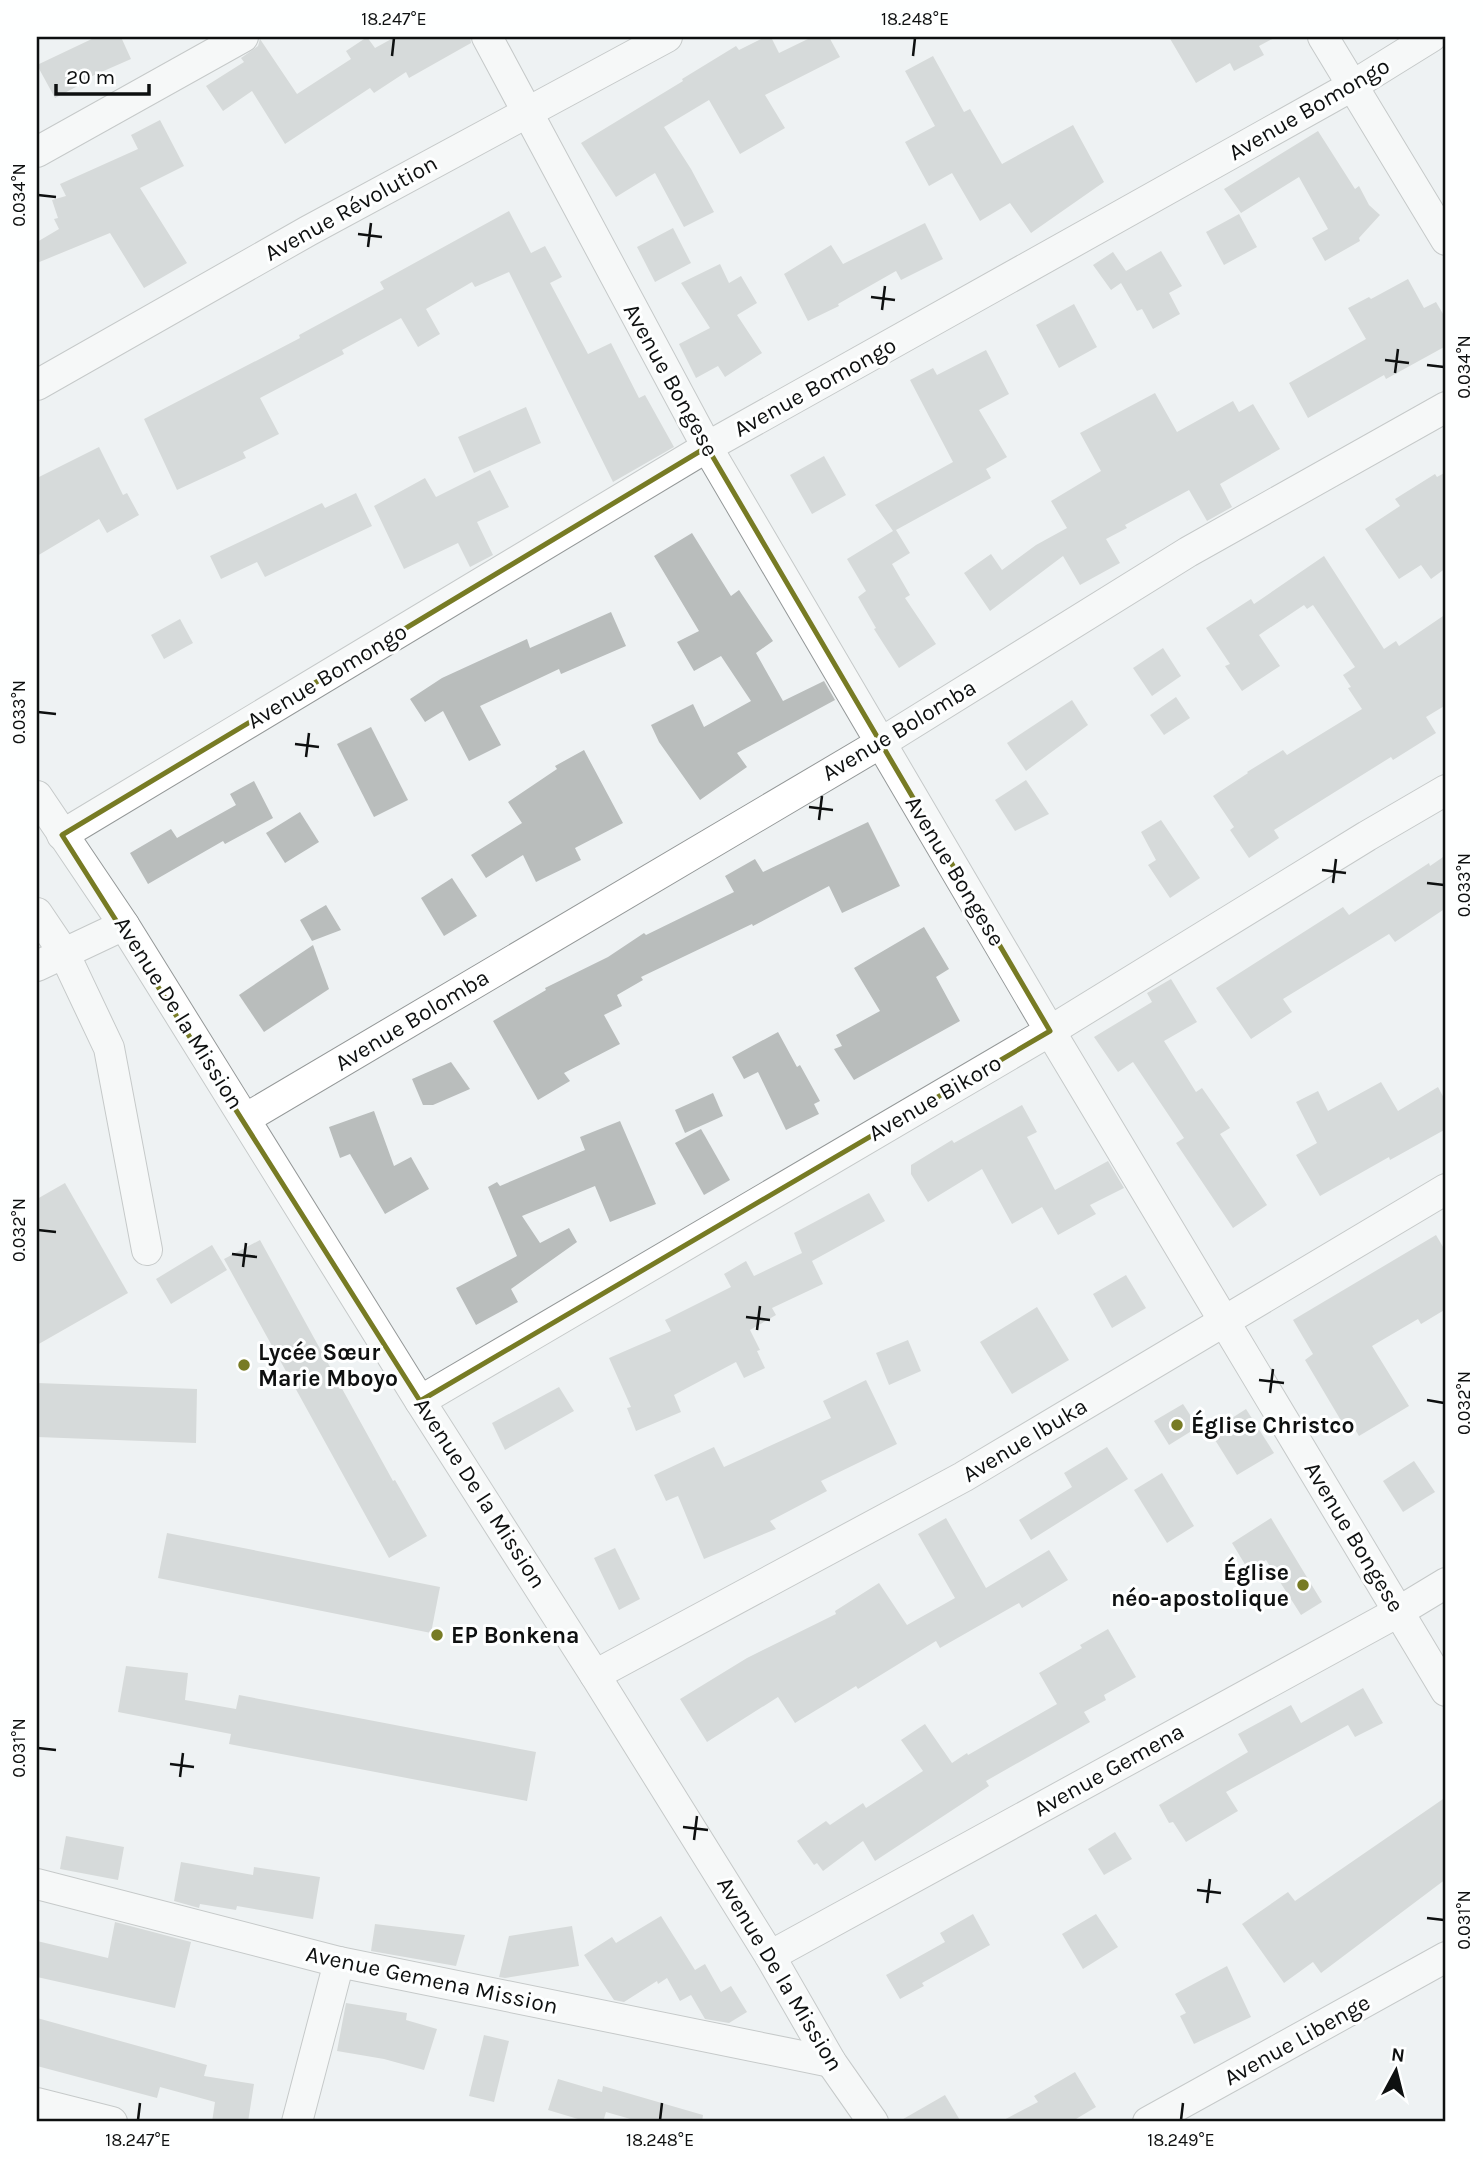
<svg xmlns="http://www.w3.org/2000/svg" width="1483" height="2159" viewBox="0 0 1483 2159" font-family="Karla,sans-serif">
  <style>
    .building { fill: #b9bdbc }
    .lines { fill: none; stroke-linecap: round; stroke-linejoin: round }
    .minor-casing { stroke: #949898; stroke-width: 32 }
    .minor { stroke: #fff; stroke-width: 30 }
    .marked { fill: none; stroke: #777b24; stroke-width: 5; stroke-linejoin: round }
    .ticks { fill: none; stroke: #0e1010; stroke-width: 2.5 }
    .poi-dot { fill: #777b24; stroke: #feffff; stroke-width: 2.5 }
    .labels { text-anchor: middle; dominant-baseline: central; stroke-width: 6; stroke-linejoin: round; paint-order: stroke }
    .street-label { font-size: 23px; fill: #0e1010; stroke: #feffff }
    .poi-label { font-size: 23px; font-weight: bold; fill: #0e1010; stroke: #feffff; text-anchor: start }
    .neatline { fill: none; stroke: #0e1010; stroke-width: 2.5 }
    .ticks-label { font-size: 18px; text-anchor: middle; fill: #0e1010 }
  </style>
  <rect width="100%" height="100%" fill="#eef2f3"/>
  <!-- building -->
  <g class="building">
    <polygon points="96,37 121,37 131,59 90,77 91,79 55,98 37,65"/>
    <polygon points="367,37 375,48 395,37 470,37 471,43 409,78 406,72 374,93 370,88 285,144 252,91 223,111 206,86 244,62 241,58 258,46 260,39 297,94 351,59 346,51"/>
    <polygon points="765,37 771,37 779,53 812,37 829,37 840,57 765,95 785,128 740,154 709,100 664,127 691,169 714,212 684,227 655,173 616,197 581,143 683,81 682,79 736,46 739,50"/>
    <polygon points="1169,37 1276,37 1259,46 1264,55 1234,71 1230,63 1196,83"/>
    <polygon points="933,56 964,112 970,109 1002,164 1073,125 1104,182 1031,233 1010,203 980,221 952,173 929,186 905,142 935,126 905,71"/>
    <polygon points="160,120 184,166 140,188 187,263 144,288 110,233 37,263 37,242 59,229 54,219 58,218 52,200 66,196 60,184 138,149 131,135"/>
    <polygon points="1318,131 1355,189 1359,186 1369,205 1380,215 1359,238 1360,241 1325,261 1312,238 1328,229 1299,177 1241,213 1224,189"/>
    <polygon points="509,211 531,253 545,246 562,277 550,283 588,354 611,343 639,398 645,395 674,447 613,482 509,272 475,287 472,282 426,309 440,334 418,347 401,318 342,350 344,354 260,398 279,434 243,452 246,458 177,490 144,419 300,338 299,335 384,289 380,282"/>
    <polygon points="1239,214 1257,247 1224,265 1206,232"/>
    <polygon points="925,223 943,259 901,280 896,271 838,304 839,306 808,321 784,274 831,245 843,264"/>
    <polygon points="673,228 691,263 655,282 637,247"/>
    <polygon points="1161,251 1182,286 1169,293 1180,314 1153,329 1142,309 1137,311 1121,283 1111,290 1093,265 1113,252 1126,271"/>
    <polygon points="720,264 729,283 741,276 757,303 737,315 762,353 725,377 718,366 696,378 679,344 710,328 681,283"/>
    <polygon points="1408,279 1424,308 1436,302 1446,319 1446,346 1386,379 1384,375 1308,418 1289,383 1366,339 1348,308 1369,297 1371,299"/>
    <polygon points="1074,304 1097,347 1059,368 1036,325"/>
    <polygon points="986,350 1009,394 979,410 1007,457 986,469 991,478 896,530 910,553 892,564 910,595 905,598 936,644 899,668 874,629 876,628 858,597 866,591 847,559 893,531 875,505 953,462 910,380 933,368 937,375"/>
    <polygon points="1155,393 1177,432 1233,401 1239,412 1253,404 1280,449 1220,484 1232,507 1207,521 1189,490 1125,525 1127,528 1106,539 1120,563 1080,585 1063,556 990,611 964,573 991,554 1002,570 1036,545 1067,528 1051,501 1101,471 1080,433"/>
    <polygon points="526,407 541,443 474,473 458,437"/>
    <polygon points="99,447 123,495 127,493 139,515 107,533 99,519 37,556 37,478"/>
    <polygon points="824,456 846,495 812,514 790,475"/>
    <polygon points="490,470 509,507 477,522 493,555 470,567 458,543 404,569 374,506 425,478 436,497"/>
    <polygon points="1446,472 1446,568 1431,579 1421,565 1399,579 1365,529 1400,506 1395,499 1435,474 1437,477"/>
    <polygon points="356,493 372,526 265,577 257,562 221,579 210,556 322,503 325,508"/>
    <polygon points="692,533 731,596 739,590 773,641 756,653 783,701 824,681 835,700 737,753 747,767 700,800 659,742 651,725 693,704 704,727 751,701 721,656 694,671 677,642 699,631 654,556"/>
    <polygon points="1324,556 1384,649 1396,641 1399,646 1446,614 1446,705 1426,717 1436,733 1393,760 1391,757 1274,830 1279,838 1249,858 1230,830 1234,827 1213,796 1248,773 1247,772 1283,750 1287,755 1362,709 1348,688 1351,687 1343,675 1355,667 1313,605 1307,609 1304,605 1259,635 1280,666 1242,691 1225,666 1230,664 1206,628 1251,599 1254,604"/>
    <polygon points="611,612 626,646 561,674 559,669 480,706 501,745 469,761 443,711 425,722 410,699 442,678 527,639 530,648"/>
    <polygon points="180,619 193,643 164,659 151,635"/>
    <polygon points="1163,648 1181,676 1152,696 1133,668"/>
    <polygon points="1176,697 1190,718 1164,735 1150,715"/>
    <polygon points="1072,700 1088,725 1026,771 1007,743"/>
    <polygon points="371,727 408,800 374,817 337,744"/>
    <polygon points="584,750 623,823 575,848 581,860 536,882 523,855 486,878 471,855 522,823 508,802 557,769 555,766"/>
    <polygon points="1026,780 1049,814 1015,831 995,800"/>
    <polygon points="254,781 273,818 225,844 223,841 148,884 130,853 171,829 177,838 236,805 230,794"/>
    <polygon points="300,812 319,842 285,863 266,833"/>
    <polygon points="1161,820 1200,878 1170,898 1148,865 1156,860 1141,832"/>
    <polygon points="868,822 900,886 842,913 829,886 753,926 752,924 641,977 643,980 617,995 622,1006 604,1015 620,1044 564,1073 570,1081 538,1100 493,1021 546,990 545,988 608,957 644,933 646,935 734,892 725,876 755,859 763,872"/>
    <polygon points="1446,855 1446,908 1395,942 1389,934 1283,999 1292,1012 1251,1039 1216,988 1343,907 1349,915 1429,863 1430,866"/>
    <polygon points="452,878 477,916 444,936 421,898"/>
    <polygon points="326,905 341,930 312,941 300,920"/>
    <polygon points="924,927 949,969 936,977 960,1021 854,1080 834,1049 842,1046 836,1035 880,1011 854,968"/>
    <polygon points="313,945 329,989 264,1032 239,995"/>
    <polygon points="1171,979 1197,1022 1164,1041 1196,1092 1202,1088 1230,1128 1220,1134 1267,1205 1233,1228 1176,1143 1184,1138 1133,1062 1118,1072 1094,1037 1152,1002 1147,993"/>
    <polygon points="778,1032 797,1067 800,1065 820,1101 814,1104 819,1114 786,1130 758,1072 744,1079 732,1057"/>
    <polygon points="451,1062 470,1089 433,1105 423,1105 412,1079"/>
    <polygon points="1381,1082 1398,1111 1438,1087 1446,1102 1446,1129 1390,1160 1389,1157 1320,1196 1296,1155 1317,1143 1296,1102 1318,1091 1328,1111"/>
    <polygon points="713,1093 723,1116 685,1133 675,1110"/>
    <polygon points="1022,1105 1037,1132 1027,1137 1055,1190 1108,1161 1124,1188 1090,1205 1096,1214 1058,1235 1042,1207 1012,1224 982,1169 928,1202 911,1174 911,1165 952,1140 954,1143"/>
    <polygon points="374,1111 394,1166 411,1157 429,1189 385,1214 350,1154 340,1158 329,1127"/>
    <polygon points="620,1121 656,1204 610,1222 595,1186 522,1216 540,1243 569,1228 577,1242 511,1289 518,1302 476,1325 456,1288 517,1256 488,1187 497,1182 500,1186 585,1150 580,1137"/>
    <polygon points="701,1129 730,1180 704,1195 675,1143"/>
    <polygon points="65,1183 128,1293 37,1345 37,1199"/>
    <polygon points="869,1193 885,1221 812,1261 823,1284 772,1308 776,1315 750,1330 760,1350 757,1351 765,1368 744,1378 736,1362 674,1395 681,1412 636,1431 627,1408 631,1407 609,1358 671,1331 665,1320 731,1287 724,1274 746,1261 754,1276 802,1253 794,1233"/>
    <polygon points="1436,1235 1446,1252 1446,1309 1421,1324 1418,1319 1372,1346 1409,1406 1359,1436 1356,1431 1349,1434 1305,1360 1313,1354 1293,1320"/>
    <polygon points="260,1240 393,1481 395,1480 427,1536 389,1558 224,1259"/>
    <polygon points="212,1245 227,1270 171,1304 156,1279"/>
    <polygon points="1126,1275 1146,1308 1112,1328 1093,1294"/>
    <polygon points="1037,1307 1069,1360 1012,1394 980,1342"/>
    <polygon points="908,1340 921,1371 889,1385 876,1353"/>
    <polygon points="866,1380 897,1444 821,1481 827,1491 770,1521 776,1529 704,1559 678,1496 666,1501 654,1475 714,1447 724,1467 831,1418 823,1401"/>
    <polygon points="37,1383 197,1389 196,1443 37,1437"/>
    <polygon points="559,1387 574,1411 505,1450 492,1423"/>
    <polygon points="1183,1404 1198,1427 1169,1445 1154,1421"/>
    <polygon points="1246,1409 1274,1453 1237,1475 1210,1432"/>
    <polygon points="1107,1447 1128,1479 1031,1540 1019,1520 1072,1487 1064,1473"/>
    <polygon points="1414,1461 1435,1492 1403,1512 1383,1481"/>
    <polygon points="1162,1473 1194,1526 1167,1543 1134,1490"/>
    <polygon points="946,1518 986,1588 1049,1550 1068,1580 1022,1608 1019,1603 940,1648 936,1641 858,1689 856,1686 795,1723 778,1697 707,1742 680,1699 747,1658 836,1614 835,1611 879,1583 907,1625 955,1598 918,1534"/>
    <polygon points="1271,1518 1322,1602 1301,1615 1266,1560 1249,1571 1232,1543"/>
    <polygon points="167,1533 440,1587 431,1633 158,1578"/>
    <polygon points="615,1548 640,1599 619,1610 594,1558"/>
    <polygon points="1108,1629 1136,1677 1104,1695 1106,1700 1084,1712 1090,1722 986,1781 989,1786 875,1861 863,1841 823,1871 817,1863 814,1865 797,1841 826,1821 830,1825 863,1803 866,1808 923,1771 901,1740 925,1724 952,1763 967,1753 968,1755 1057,1704 1039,1673 1082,1648 1080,1645"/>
    <polygon points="126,1666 188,1673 185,1700 236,1709 239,1695 536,1752 527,1801 229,1744 231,1734 118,1712"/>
    <polygon points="1363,1688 1383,1723 1355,1737 1348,1725 1226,1792 1238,1811 1186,1842 1173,1822 1169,1823 1159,1805 1248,1752 1238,1734 1291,1705 1301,1723"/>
    <polygon points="1446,1797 1446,1879 1321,1973 1313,1962 1284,1983 1242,1924 1288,1892 1295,1901"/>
    <polygon points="1115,1832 1132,1859 1104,1875 1088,1849"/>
    <polygon points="66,1836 124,1847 118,1880 60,1869"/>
    <polygon points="181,1862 253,1875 254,1867 320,1877 313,1919 237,1906 236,1910 200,1904 199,1908 174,1901"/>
    <polygon points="973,1914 990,1945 922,1983 924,1986 900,1999 886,1975 945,1942 940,1933"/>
    <polygon points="1096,1914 1118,1947 1083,1969 1062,1934"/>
    <polygon points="661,1916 695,1970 705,1964 721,1992 731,1986 747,2012 729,2023 705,2019 691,1995 680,2001 667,1978 658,1984 657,1981 624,2002 614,2000 584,1955 612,1937 616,1943"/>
    <polygon points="115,1922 191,1942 175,2008 37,1977 37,1941 108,1958"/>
    <polygon points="375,1924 465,1935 456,1966 371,1951"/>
    <polygon points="572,1926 579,1966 505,1978 499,1977 509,1936"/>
    <polygon points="1227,1966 1251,2017 1194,2044 1180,2016 1186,2013 1175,1994"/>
    <polygon points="346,2003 407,2013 406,2020 437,2029 424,2070 384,2059 337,2051"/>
    <polygon points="37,2018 207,2065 204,2076 254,2084 248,2122 212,2122 215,2102 160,2087 157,2098 37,2066"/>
    <polygon points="484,2035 509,2041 494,2102 469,2096"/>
    <polygon points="1075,2072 1096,2107 1071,2122 1000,2122 1038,2102 1034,2096"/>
    <polygon points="558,2079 602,2092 603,2086 703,2115 702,2122 641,2122 606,2112 603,2122 588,2122 548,2110"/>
    <polygon points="945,2095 961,2122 898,2122"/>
  </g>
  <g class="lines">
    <defs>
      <g id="minor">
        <polyline points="487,37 707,447 1050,1031 1446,1691"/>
        <polyline points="1323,37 1446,240"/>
        <polyline points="37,152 243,37"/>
        <polyline points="37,385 308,231 667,37"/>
        <polyline points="37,796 124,925 420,1401 595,1675 770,1956 831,2062 873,2122"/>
        <polyline points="62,835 707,447 1352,86 1431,37"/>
        <polyline points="37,913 64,953 109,1048 147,1250"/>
        <polyline points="37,966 124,925"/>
        <polyline points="245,1119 879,744 1188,552 1446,407"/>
        <polyline points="420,1401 1050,1031 1367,836 1446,790"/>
        <polyline points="595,1675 963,1477 1446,1189"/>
        <polyline points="37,1884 339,1962 831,2062"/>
        <polyline points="770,1956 1398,1612 1446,1583"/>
        <polyline points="37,2103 112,2122"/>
        <polyline points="297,2122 339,1962"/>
        <polyline points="1148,2122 1446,1957"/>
      </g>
    </defs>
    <!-- minor casing -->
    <use href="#minor" class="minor-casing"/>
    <!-- minor -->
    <use href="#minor" class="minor"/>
  </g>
  <!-- marked area -->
  <path d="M0 0H1483V2159H0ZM707 447 1050 1031 420 1401 62 835Z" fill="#eef2f3" fill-opacity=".55" fill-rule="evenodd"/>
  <path class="marked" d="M707 447 1050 1031 420 1401 62 835Z"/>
  <!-- ticks -->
  <path class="ticks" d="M392 56 394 38M913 56 915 38M38 195 56 197M358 234 382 237M368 247 371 223M871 297 895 300M882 310 885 286M1385 360 1409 363M1427 365 1444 367M1395 373 1398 349M38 712 56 714M295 744 319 747M306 757 309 733M809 807 833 810M819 820 822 796M1322 870 1346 873M1333 883 1336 859M1427 883 1444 885M38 1230 56 1232M232 1254 257 1257M243 1267 246 1243M746 1317 770 1320M757 1330 760 1306M1259 1380 1284 1383M1270 1393 1273 1369M1427 1400 1444 1403M38 1748 56 1750M170 1764 194 1767M180 1777 183 1753M683 1827 708 1830M694 1840 697 1816M1197 1890 1221 1893M1207 1903 1210 1879M1427 1918 1444 1920M138 2120 140 2103M660 2120 662 2103M1181 2120 1183 2103"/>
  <!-- markers -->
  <g class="poi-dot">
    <circle cx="244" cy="1365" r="7"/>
    <circle cx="1177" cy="1425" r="7"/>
    <circle cx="1303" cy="1585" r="7"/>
    <circle cx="437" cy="1635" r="7"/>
  </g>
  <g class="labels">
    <!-- street labels -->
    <g class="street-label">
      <text transform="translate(1309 109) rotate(-30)">Avenue Bomongo</text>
      <text transform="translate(351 208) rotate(-29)">Avenue Révolution</text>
      <text transform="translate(671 380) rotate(61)">Avenue Bongese</text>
      <text transform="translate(815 387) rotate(-29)">Avenue Bomongo</text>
      <text transform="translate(327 676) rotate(-31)">Avenue Bomongo</text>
      <text transform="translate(899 730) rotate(-31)">Avenue Bolomba</text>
      <text transform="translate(955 871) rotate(59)">Avenue Bongese</text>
      <text transform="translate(179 1013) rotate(58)">Avenue De la Mission</text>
      <text transform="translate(412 1020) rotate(-31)">Avenue Bolomba</text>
      <text transform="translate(935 1098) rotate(-30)">Avenue Bikoro</text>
      <text transform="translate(1025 1440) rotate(-31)">Avenue Ibuka</text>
      <text transform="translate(480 1493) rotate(57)">Avenue De la Mission</text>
      <text transform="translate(1354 1537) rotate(59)">Avenue Bongese</text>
      <text transform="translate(1109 1770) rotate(-29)">Avenue Gemena</text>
      <text transform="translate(780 1974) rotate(59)">Avenue De la Mission</text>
      <text transform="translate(432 1980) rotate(12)">Avenue Gemena Mission</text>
      <text transform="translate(1297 2040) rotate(-29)">Avenue Libenge</text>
    </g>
    <!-- poi labels -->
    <g class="poi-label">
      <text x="258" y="1352">Lycée Sœur<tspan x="258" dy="26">Marie Mboyo</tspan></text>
      <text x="1191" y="1425">Église Christco</text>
      <text x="1289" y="1572" text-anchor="end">Église<tspan x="1289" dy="26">néo-apostolique</tspan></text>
      <text x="451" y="1635">EP Bonkena</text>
    </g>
  </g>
  <!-- border -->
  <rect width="1483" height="2159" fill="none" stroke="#feffff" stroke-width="77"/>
  <!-- north arrow -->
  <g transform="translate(1396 2071) rotate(7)" stroke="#feffff" stroke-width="5" paint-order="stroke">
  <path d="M0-5L12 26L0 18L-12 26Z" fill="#0e1010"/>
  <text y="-10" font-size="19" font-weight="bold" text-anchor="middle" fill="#0e1010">N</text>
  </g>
  <!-- scale -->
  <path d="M56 84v10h93v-10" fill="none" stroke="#0e1010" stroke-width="3.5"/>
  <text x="66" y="84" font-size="21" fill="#0e1010" stroke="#feffff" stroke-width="5" paint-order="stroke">20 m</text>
  <rect x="38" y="38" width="1406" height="2082" class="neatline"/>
  <g class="ticks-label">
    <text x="394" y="25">18.247°E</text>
    <text x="915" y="25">18.248°E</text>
    <text transform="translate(19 195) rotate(-90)" y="6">0.034°N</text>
    <text transform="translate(1464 367) rotate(-90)" y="6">0.034°N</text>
    <text transform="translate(19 712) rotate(-90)" y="6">0.033°N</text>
    <text transform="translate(1464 885) rotate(-90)" y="6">0.033°N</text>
    <text transform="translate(19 1230) rotate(-90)" y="6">0.032°N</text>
    <text transform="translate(1464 1403) rotate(-90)" y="6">0.032°N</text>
    <text transform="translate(19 1748) rotate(-90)" y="6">0.031°N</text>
    <text transform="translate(1464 1920) rotate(-90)" y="6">0.031°N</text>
    <text x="138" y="2146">18.247°E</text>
    <text x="660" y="2146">18.248°E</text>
    <text x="1181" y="2146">18.249°E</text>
  </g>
</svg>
